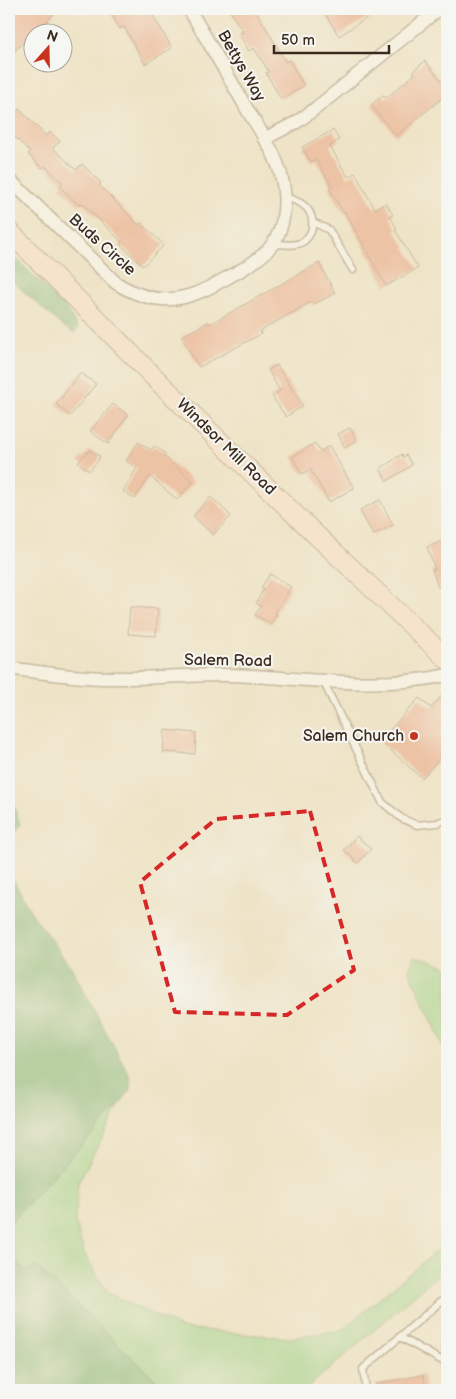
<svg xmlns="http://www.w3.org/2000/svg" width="456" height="1399" viewBox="0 0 456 1399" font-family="'Balsamiq Sans',sans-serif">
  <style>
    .green { fill: #96d48a; stroke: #687f54 }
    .forest { fill: #78b676; stroke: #5a704a }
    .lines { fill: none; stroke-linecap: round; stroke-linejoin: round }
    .stream { stroke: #67b7e2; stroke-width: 4.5 }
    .building { fill: #ec9b7d }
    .lane-casing { stroke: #948672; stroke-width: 9 }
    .street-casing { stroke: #948672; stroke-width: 15 }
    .secondary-casing { stroke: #948672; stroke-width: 21 }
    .lane { stroke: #fff; stroke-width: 6 }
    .street { stroke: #fff; stroke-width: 12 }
    .secondary { stroke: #fde4d0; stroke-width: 19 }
    .marked { fill: none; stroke: #d62828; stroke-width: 4; stroke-dasharray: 10 6; stroke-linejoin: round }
    .poi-dot { fill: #c8321e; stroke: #f6f6f2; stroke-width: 2 }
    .labels { text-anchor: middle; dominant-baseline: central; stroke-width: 4; stroke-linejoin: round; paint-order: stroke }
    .street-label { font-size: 16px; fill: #3b2a1e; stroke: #f6f6f2 }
    .poi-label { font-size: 16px; fill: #3b2a1e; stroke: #f6f6f2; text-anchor: end }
  </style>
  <rect width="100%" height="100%" fill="#f6f6f2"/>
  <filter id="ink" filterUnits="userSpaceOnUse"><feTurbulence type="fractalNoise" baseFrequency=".02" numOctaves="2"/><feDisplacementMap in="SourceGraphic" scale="10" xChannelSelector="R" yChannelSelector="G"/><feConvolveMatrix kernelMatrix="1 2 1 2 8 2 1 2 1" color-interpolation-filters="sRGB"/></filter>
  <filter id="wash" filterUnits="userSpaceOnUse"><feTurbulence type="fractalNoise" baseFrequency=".0096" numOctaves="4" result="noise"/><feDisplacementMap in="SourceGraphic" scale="20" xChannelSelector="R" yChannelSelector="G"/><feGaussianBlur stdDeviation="1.12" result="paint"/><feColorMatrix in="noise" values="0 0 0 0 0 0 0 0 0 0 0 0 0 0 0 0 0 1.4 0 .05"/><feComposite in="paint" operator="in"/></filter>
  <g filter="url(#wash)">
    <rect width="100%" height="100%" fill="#eee3c6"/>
    <!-- green -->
    <g class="green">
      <polygon points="415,956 447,967 447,1054 409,970"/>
      <polygon points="120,1104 78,1183 75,1220 84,1253 108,1293 181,1328 289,1338 342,1330 447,1242 447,1267 305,1390 166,1390 37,1267 26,1271 9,1255 9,1224"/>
    </g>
    <!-- forest -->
    <g class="forest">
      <polygon points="9,251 66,308 78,328 74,333 61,325 9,278"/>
      <polygon points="9,792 20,824 11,836 9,844"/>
      <polygon points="9,866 10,873 32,914 71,967 130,1076 131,1088 120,1104 9,1224"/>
      <polygon points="9,1255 26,1271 37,1267 166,1390 9,1390"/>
    </g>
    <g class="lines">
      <!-- stream -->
      <polyline class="stream" points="10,1390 12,1381"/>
    </g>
    <g id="blocks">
      <!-- building -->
      <g class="building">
        <polygon points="9,9 58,9 42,26 41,25 32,32 9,58"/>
        <polygon points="108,9 149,9 172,48 145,64 124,27 120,29"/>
        <polygon points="229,9 255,9 286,62 289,60 304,86 281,99 266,73 269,72 254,48 249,51 239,34 243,32"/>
        <polygon points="322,9 380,9 339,36"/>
        <polygon points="425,61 447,88 447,94 396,136 371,105 383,95 386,98 415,74 413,71"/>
        <polygon points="19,109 46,136 50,132 60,141 53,148 76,170 82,164 101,183 99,185 139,225 141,223 164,245 143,266 120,244 122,242 82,203 79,205 60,187 63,183 45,166 42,168 28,154 30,152 9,131 9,119"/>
        <polygon points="333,130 339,140 330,146 348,177 355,173 375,209 386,203 393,215 390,216 397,229 395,230 418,268 386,286 345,212 343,212 329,188 332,187 316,159 311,162 302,147"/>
        <polygon points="319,263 335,293 313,305 311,302 260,331 261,334 199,367 181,337 208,322 210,324"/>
        <polygon points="277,365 303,406 286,417 272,396 280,391 268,370"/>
        <polygon points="81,373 96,384 70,416 56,404"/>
        <polygon points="113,404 128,415 108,444 90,431"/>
        <polygon points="350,428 357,440 345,448 338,434"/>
        <polygon points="138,442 151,450 154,446 165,453 164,456 193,482 177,500 150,476 135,499 123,491 137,468 126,461"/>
        <polygon points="315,443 320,452 329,446 354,488 329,502 310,469 302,474 292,457"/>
        <polygon points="90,450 100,456 98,459 99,460 89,471 78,462"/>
        <polygon points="402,454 403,457 406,455 412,465 387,481 380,469"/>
        <polygon points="211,497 231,516 213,535 193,516"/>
        <polygon points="380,500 393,525 373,535 360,510"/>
        <polygon points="442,541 447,556 447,598 446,598 441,586 438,587 432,570 435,569 427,547"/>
        <polygon points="270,574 291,587 275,613 277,614 271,624 255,615 261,606 256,603 264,589 261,588"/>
        <polygon points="130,607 158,609 156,636 128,634"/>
        <polygon points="447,690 447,724 440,733 447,739 447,750 422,778 380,741 419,698 431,708"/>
        <polygon points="165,730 196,733 195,754 163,752"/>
        <polygon points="357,836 371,849 358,863 344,850"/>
        <polygon points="423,1375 426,1390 377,1390 376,1384"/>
      </g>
    </g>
  </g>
  <g filter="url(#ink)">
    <use href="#blocks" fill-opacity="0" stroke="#948672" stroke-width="1"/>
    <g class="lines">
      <defs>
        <g id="lane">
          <polyline points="313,222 329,230 353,270"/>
          <path d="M273 244C283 244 296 247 304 241 316 231 315 213 302 204 297 201 290 199 284 196"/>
          <polyline points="323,681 382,802 401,818 417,825 437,823 447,819"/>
          <polyline points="447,1320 445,1334 447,1390"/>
          <polyline points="400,1337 446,1363"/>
          <polyline points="366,1390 363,1369 447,1296"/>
        </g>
        <g id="street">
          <polyline points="264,139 297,122 316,108 439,9"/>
          <path d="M9 179 116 283C152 305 180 304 216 284 235 273 258 263 272 245 285 228 287 199 282 179 277 155 261 132 248 111 229 77 209 43 189 9"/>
          <path d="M9 668C42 673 77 678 111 678 150 679 189 674 228 675 301 677 375 691 447 675"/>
        </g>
        <polyline id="secondary" points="9,231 161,384 315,534 447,659"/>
      </defs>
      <!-- lane casing -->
      <use href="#lane" class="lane-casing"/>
      <!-- street casing -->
      <use href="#street" class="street-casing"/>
      <!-- secondary casing -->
      <use href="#secondary" class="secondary-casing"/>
      <!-- lane -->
      <use href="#lane" class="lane"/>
      <!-- street -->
      <use href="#street" class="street"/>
      <!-- secondary -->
      <use href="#secondary" class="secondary"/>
    </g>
  </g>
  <!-- marked area -->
  <path d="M0 0H456V1399H0ZM310 811 354 970 287 1015 175 1012 140 882 216 819Z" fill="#eee3c6" fill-opacity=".55" fill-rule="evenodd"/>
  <path class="marked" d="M310 811 354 970 287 1015 175 1012 140 882 216 819Z"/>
  <!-- markers -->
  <circle class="poi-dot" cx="414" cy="736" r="5"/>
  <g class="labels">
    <!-- street labels -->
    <g class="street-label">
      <text transform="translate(241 66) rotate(60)">Bettys Way</text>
      <text transform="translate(102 245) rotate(42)">Buds Circle</text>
      <text transform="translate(226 447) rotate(44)">Windsor Mill Road</text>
      <text transform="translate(228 661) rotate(1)">Salem Road</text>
    </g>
    <!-- poi labels -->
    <g class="poi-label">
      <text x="404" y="736">Salem Church</text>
    </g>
  </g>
  <!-- margin -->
  <rect width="456" height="1399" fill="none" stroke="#f6f6f2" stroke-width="30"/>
  <!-- north arrow -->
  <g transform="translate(48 48) rotate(20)"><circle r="24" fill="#f6f6f2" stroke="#aba49d"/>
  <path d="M0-4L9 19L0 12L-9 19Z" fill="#c8321e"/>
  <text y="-8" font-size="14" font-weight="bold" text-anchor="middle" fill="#3b2a1e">N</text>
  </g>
  <!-- scale -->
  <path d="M274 45v8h115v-8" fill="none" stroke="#3b2a1e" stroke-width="2.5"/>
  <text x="281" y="45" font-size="15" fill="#3b2a1e" stroke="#f6f6f2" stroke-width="4" paint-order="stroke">50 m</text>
</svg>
